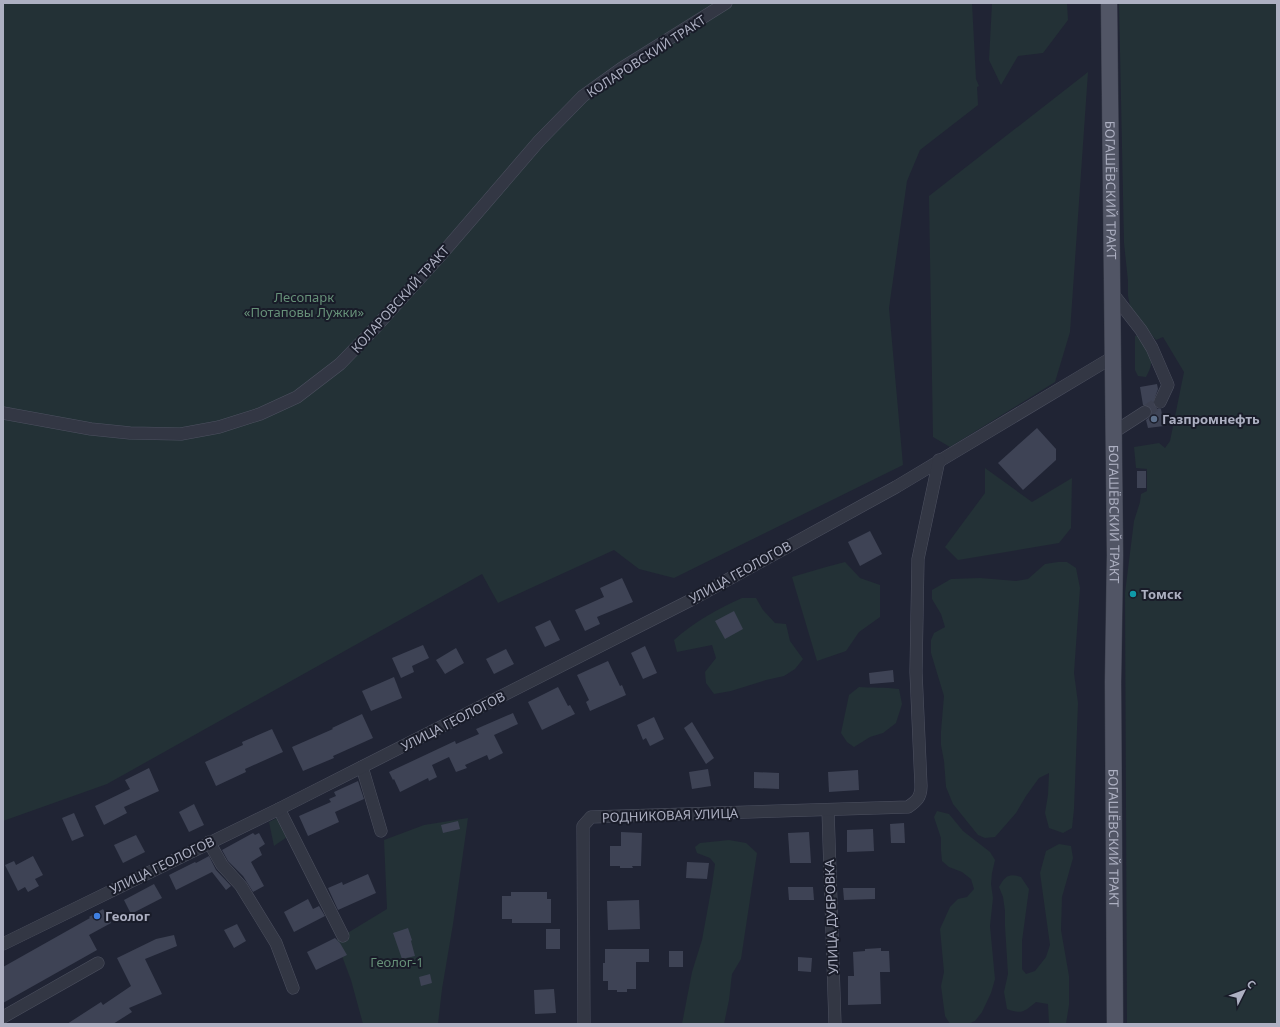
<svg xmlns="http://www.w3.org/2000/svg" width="1280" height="1027" viewBox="0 0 1280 1027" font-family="'Noto Sans',sans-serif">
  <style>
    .green { fill: #233136 }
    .building { fill: #3e4355 }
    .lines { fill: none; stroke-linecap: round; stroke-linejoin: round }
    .minor-tunnel { stroke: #3c4050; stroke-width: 12; stroke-dasharray: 12 6; stroke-linecap: butt }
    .minor-casing { stroke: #4d5160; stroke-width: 13 }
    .major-casing { stroke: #3c404e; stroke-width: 17 }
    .minor { stroke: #333744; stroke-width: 12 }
    .major { stroke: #515565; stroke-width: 16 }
    .service-dot { fill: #5c6f8a; stroke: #191c29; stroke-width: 1.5 }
    .culture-dot { fill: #0f9aa8; stroke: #191c29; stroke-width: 1.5 }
    .shop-dot { fill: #3f7fe0; stroke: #191c29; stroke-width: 1.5 }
    .labels { text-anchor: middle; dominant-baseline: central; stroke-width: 4; stroke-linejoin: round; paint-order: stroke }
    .street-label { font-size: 13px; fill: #adb0c2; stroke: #191c29 }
    .park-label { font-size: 13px; fill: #669078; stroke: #191c29 }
    .poi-label { font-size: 13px; font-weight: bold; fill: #adb0c2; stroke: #191c29; text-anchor: start }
  </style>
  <rect width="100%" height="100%" fill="#202434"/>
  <!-- green -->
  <g class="green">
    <polygon points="3,3 972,3 976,79 979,86 977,87 978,105 920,150 907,181 889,308 903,465 674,578 639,569 614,550 498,603 482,574 107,784 3,821"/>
    <polygon points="992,3 1067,3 1068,20 1043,53 1018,56 1001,85 989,60"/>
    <polygon points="1119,3 1277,3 1277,1024 1127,1024 1125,593 1134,521 1140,502 1141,494 1147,491 1147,469 1136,468 1134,447 1159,443 1165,448 1170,441 1184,372 1163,337 1156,340 1131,310 1128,296 1128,281 1124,243"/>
    <polygon points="1088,72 1070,332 1055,382 950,447 933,437 929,196"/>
    <path d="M1140 335C1150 352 1157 358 1146 377L1138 376 1135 370V336Z"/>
    <polygon points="985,468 1032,502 1072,478 1071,528 1059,543 958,560 945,547 985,493"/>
    <polygon points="845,562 860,578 880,585 880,617 859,632 846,651 817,661 792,577 826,567"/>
    <polygon points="1058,562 1067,562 1076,568 1080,588 1074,673 1078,703 1074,809 1072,828 1063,833 1049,828 1045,813 1048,795 1049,773 1039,778 1026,796 1016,813 995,837 985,838 978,835 953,804 946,787 944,761 941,745 941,731 944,696 931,653 931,640 934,633 945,627 941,614 932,599 932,590 951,579 980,578 1016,581 1028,579 1045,564"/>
    <path d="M742 598H756L763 610 775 623 786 624 790 641 803 659 795 669 784 676 766 680 731 691 714 694 706 683 705 672 716 658 712 645 677 652 674 640C694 622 717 609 742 598Z"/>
    <path d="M859 687C872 688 885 687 899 689L902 704 896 723 883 733 870 737 854 747 847 742 841 733 849 695Z"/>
    <polygon points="937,811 949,814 963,831 990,852 995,860 992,873 991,884 993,898 990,926 995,979 991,993 982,1012 975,1021 968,1024 950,1024 945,1016 941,986 944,972 940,929 950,907 958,899 967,897 974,889 971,879 962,872 949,867 942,861 941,851 941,838 934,817"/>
    <polygon points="277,818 287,837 274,846 269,822"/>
    <polygon points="468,818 453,924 442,989 438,1024 363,1024 351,980 336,940 387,909 384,840 424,825"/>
    <polygon points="729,840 746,843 757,853 741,959 732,974 729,1000 724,1024 682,1024 692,972 702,940 712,885 715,864 710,858 697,853 695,847 700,843"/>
    <path d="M1059 844 1071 846 1073 858 1062 897 1061 930 1069 976V1005L1066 1024H1049L1048 1004 1036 1002C1025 1011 1022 1015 1007 1009L1004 992 1008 974 1005 926V911L1003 897 999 887C1005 876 1009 873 1021 877L1029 889 1022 941V969L1026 974 1035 971 1046 957 1050 945 1040 873 1046 851Z"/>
  </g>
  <!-- building -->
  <g class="building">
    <polygon points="1157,384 1158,389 1153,403 1156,409 1161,409 1164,426 1148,428 1146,420 1151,416 1152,411 1149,406 1143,405 1140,387"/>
    <polygon points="1037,428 1056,449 1056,460 1023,490 998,463"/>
    <rect x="1137" y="471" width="9" height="17"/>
    <polygon points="870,531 882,554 860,566 848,542"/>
    <polygon points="622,578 633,602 597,617 600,624 585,631 575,610 604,597 600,588"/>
    <polygon points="734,611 743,629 725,639 715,621"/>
    <polygon points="550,620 560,640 545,647 535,627"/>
    <polygon points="423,645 429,658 412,666 414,672 401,678 392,658"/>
    <polygon points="645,646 657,673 643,679 631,653"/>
    <polygon points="456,648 464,663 445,674 436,660"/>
    <polygon points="506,649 514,664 494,674 486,659"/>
    <polygon points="608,661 620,686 622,685 626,695 590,711 586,702 589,700 577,675"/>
    <polygon points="893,670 894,682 870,684 869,673"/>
    <polygon points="394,677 402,698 371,711 362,691"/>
    <polygon points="558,687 568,706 570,705 575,714 542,730 528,702"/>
    <polygon points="513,713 518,724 494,735 503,753 489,760 487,755 465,765 467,768 456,772 449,757 432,765 437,777 429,781 428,778 400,792 394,779 393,780 389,772 455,741 456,744 479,734 476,729"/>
    <polygon points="362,714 373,738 333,756 334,758 303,771 292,747 333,729 332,728"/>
    <polygon points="654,717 664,739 650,746 646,738 643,740 637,725"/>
    <polygon points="692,722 714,758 706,764 684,728"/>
    <polygon points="272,729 283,752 245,769 246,772 216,786 205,762 243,745 242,742"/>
    <polygon points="149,768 159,791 124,807 127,813 104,825 95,806 130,789 125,780"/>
    <polygon points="708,769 711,786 692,789 689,772"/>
    <polygon points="858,770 859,790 829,792 828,772"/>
    <polygon points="754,772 779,773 779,789 754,788"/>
    <polygon points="358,781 364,799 335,812 339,822 308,836 299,816 331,802 329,799 336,796 334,792"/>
    <polygon points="194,804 204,825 189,832 179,812"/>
    <polygon points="74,813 84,836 72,841 62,818"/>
    <polygon points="458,821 460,829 443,833 441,825"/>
    <polygon points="904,823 905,843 891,843 890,824"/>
    <polygon points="873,829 874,851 847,852 847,830"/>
    <polygon points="621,832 642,833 641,866 632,866 633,868 620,868 620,866 610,866 610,846 621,846"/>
    <polygon points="809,832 811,863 790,863 788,833"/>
    <polygon points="253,833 255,835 259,833 265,844 259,848 262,855 251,862 264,886 253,892 243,876 228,861 222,850"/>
    <polygon points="136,835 145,852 123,863 114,845"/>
    <polygon points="33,856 43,875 35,879 39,886 28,892 25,887 18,891 5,865 14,861 16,865"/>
    <polygon points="209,856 216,870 231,886 226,890 212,872 176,890 169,875 195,862 196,863"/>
    <polygon points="687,862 709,863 707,879 686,878"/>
    <polygon points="368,874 376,893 338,910 328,888 342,882 343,885"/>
    <polygon points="154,884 162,898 131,914 124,900"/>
    <polygon points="788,887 813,887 814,900 789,900"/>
    <polygon points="843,888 875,888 875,899 844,900"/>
    <polygon points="511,892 547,892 547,899 551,899 551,923 512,923 512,919 502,919 502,896 511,896"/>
    <polygon points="308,899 313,909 319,906 325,916 294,932 284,912"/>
    <polygon points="639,900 640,929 608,930 607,901"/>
    <polygon points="103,909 111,923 89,935 97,950 3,1003 3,967 90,918 89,917"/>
    <polygon points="237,924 246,941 234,948 224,930"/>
    <polygon points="408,928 412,940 411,941 415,956 402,959 393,933"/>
    <rect x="546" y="929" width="14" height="20"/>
    <polygon points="174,935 177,946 145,959 162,994 129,1008 132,1012 113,1024 67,1024 101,1002 103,1005 131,986 117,958 156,939"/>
    <polygon points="335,938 340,943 347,955 316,970 307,952"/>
    <polygon points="881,948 881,951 889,951 890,972 880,972 881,1004 848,1005 848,976 854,976 853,952 865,951 865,949"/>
    <polygon points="605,949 649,949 649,962 636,962 636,989 627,989 627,992 617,992 617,990 608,990 608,981 603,981 603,963 605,963"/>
    <rect x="669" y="951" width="14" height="16"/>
    <polygon points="798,957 812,958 811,972 798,971"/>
    <polygon points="430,974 432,983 421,986 419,977"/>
    <polygon points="554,989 556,1013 535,1014 534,990"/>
  </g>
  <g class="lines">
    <!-- minor-tunnel -->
    <polyline class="minor-tunnel" points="1145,412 1160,402"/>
    <defs>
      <g id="minor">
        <polyline points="1113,294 1141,330 1152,348 1168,385 1160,402"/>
        <polyline points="3,413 91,429 130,433 181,434 219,427 260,414 297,397 340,364 374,329 440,256 539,141 583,96 622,68 726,3"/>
        <polyline points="1114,432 1145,412"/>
        <polyline points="362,767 381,831"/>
        <polyline points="279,809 343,936"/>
        <polyline points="828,810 835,1024"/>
        <polyline points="209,842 222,865 241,886 276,943 293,988"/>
        <polyline points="3,944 279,809 689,601 896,487 1113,357"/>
        <polyline points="3,1017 98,963"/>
        <path d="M584 1024 583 826 591 817 908 807C917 801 921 797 921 786L916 672 918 559 939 460"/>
      </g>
      <g id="major">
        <path id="s1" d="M1109 3 1115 555 1113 682 1115 1024"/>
      </g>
    </defs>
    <!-- minor casing -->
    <use href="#minor" class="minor-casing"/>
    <!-- major casing -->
    <use href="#major" class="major-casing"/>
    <!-- minor -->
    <use href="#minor" class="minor"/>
    <!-- major -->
    <use href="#major" class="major"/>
  </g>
  <!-- markers -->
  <circle class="service-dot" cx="1154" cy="419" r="4"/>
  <circle class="culture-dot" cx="1133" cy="594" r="4"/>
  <circle class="shop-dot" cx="97" cy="916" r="4"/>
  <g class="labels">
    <!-- street labels -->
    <g class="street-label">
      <text transform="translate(646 56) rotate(-33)">КОЛАРОВСКИЙ ТРАКТ</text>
      <text stroke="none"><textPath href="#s1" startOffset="187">БОГАШЁВСКИЙ ТРАКТ</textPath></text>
      <text transform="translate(400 299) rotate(-48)">КОЛАРОВСКИЙ ТРАКТ</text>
      <text stroke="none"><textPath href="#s1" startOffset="511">БОГАШЁВСКИЙ ТРАКТ</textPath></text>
      <text transform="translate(740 572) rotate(-29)">УЛИЦА ГЕОЛОГОВ</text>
      <text transform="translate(453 721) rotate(-27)">УЛИЦА ГЕОЛОГОВ</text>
      <text transform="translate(670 815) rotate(-2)">РОДНИКОВАЯ УЛИЦА</text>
      <text stroke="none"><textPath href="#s1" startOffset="835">БОГАШЁВСКИЙ ТРАКТ</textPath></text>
      <text transform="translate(162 865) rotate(-26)">УЛИЦА ГЕОЛОГОВ</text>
      <text transform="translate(831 917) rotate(-92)">УЛИЦА ДУБРОВКА</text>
    </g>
    <!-- park labels -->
    <g class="park-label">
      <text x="304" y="297">Лесопарк<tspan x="304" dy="15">«Потаповы Лужки»</tspan></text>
      <text x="397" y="962">Геолог-1</text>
    </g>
    <!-- poi labels -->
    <g class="poi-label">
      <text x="1162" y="419">Газпромнефть</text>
      <text x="1141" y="594">Томск</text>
      <text x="105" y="916">Геолог</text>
    </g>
  </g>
  <!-- border -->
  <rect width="1280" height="1027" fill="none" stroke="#adb0c2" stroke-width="8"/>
  <!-- north arrow -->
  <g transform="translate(1244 991) rotate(48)" stroke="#191c29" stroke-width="3" paint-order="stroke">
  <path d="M0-3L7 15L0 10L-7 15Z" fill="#adb0c2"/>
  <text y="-6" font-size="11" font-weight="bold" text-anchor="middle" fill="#adb0c2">С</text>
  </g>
</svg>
